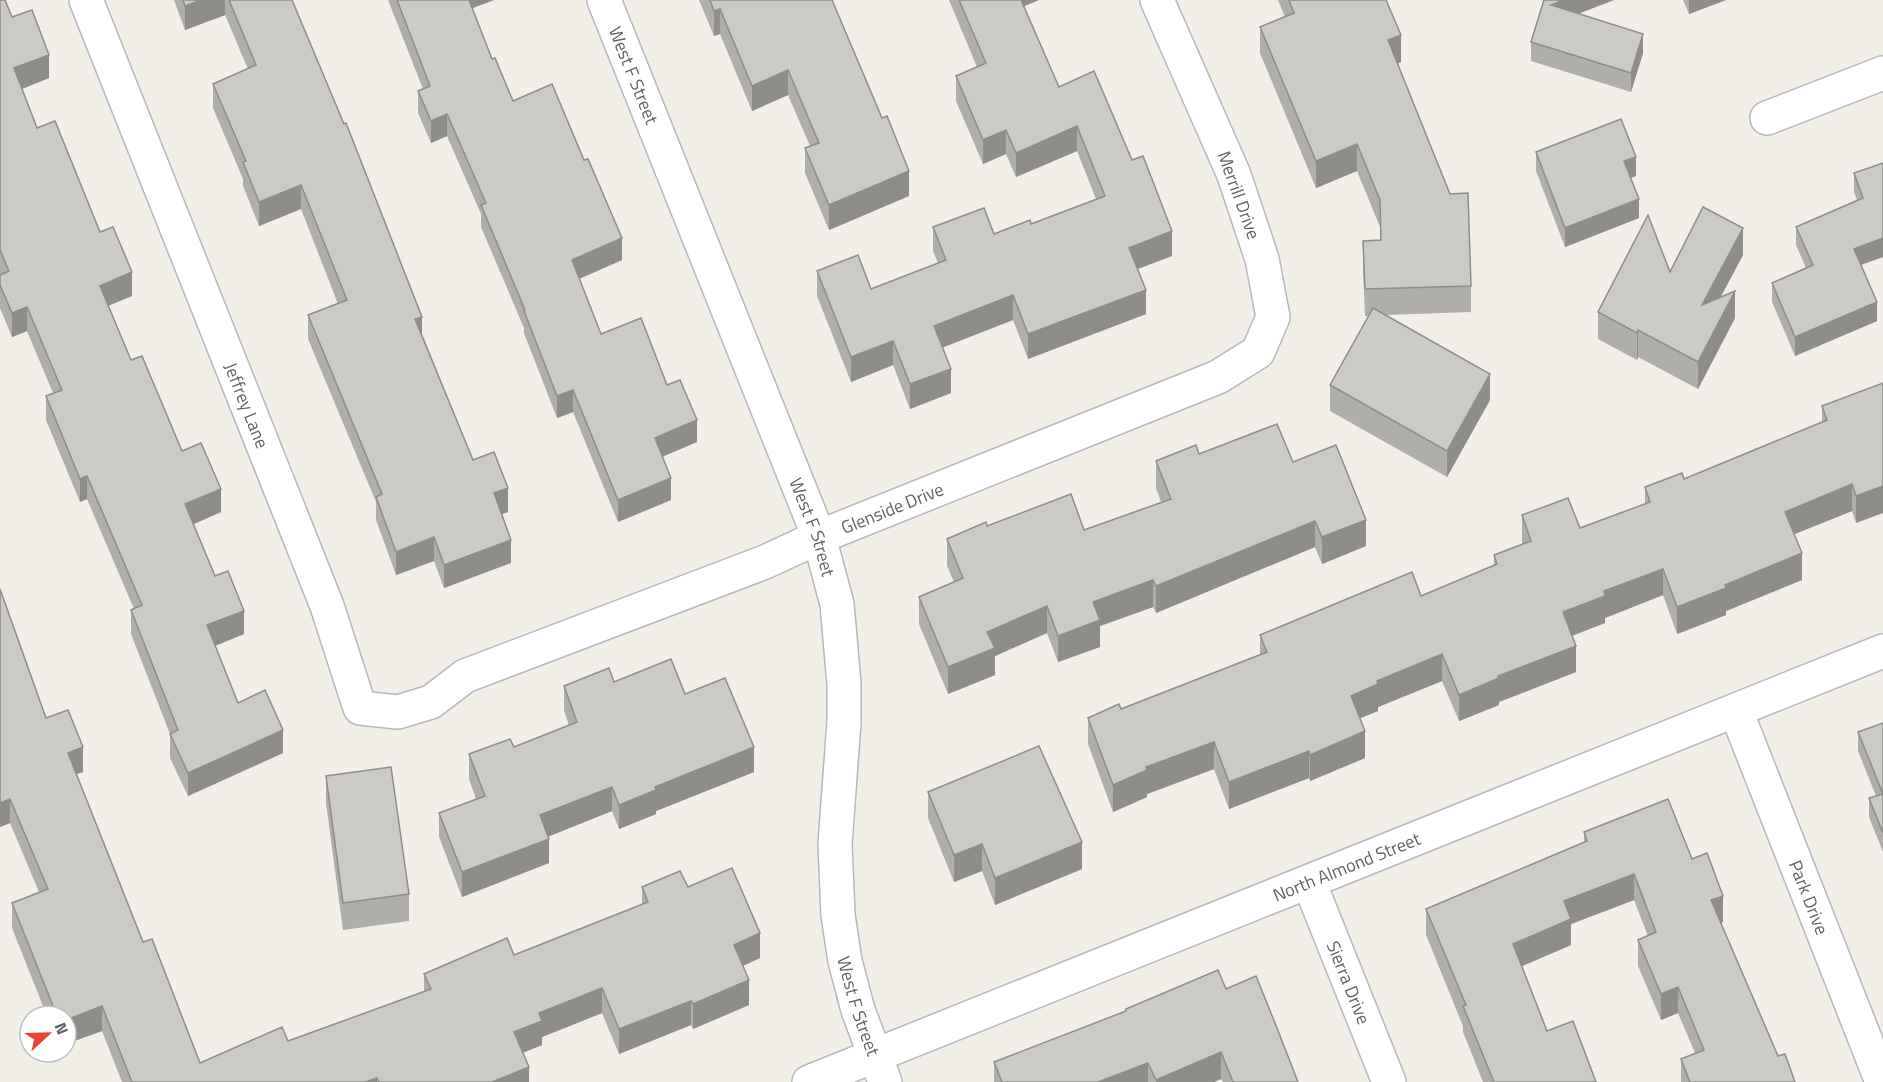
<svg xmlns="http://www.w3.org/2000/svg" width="1883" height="1082" viewBox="0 0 1883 1082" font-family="'Titillium Web',sans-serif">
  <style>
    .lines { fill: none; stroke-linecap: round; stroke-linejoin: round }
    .street-casing { stroke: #b5b8bc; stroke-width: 36 }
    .street { stroke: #fff; stroke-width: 33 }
    .wall { fill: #afaea9 }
    .shaded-wall { fill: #8f8d8a }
    .building { fill: #cccac5; stroke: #8f8d8a; stroke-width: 1.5 }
    .labels { text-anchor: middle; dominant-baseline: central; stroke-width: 5; stroke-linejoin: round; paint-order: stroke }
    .street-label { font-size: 18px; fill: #5f6368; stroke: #fff }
  </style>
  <rect width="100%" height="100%" fill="#f1efe8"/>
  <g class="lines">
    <defs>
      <g id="street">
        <path id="s1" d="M86 0 327 606 360 708 398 712 431 702 465 676 765 562 819 537 1218 377 1258 352 1273 317 1262 259 1234 175 1157 0"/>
        <path id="s2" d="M604 0 819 537 837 604 844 684V722L835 844 838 915 845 961 858 1010 885 1082"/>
        <polyline points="1767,118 1883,73"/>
        <path id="s3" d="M1736 711 1882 1082"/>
        <path id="s4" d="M1309 882 1389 1082"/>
        <path id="s5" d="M809 1082 1883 651"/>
      </g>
    </defs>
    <!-- street casing -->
    <use href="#street" class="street-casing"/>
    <!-- street -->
    <use href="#street" class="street"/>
  </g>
  <!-- wall -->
  <g class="wall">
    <polygon points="0,0 12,17 49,78 22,89 37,128 100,232 132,296 108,306 131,360 182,451 221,512 193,524 215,576 244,634 215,646 238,703 283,753 188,796 170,758 170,734 131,634 131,610 134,609 87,499 80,502 46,420 46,396 53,393 27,331 12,337 0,308"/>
    <polygon points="174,0 292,0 422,334 473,460 508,512 501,514 511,563 444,588 434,561 396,575 376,520 376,502 308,339 308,315 338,304 301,209 259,226 243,186 243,179 213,108 213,84 248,69 225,15 185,30"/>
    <polygon points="388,0 494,0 472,8 492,59 513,101 622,260 579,279 601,334 667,385 697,442 662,456 671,500 618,522 573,412 557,418 524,333 524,328 481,227 481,214 447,136 431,143 418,113 418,91 423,89"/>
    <polygon points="699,0 832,0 909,196 829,230 805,173 805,148 810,146 788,95 752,111 720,34 714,36"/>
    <polygon points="949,0 1039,0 1024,6 1059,87 1172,256 1138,269 1146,314 1028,359 1013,320 942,347 951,393 910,409 893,365 851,382 817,296 817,271 871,289 938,263 933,251 933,227 994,234 1031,224 1096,199 1077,151 1016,177 1006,154 983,164 956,101 956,76 977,67"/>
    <polygon points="1278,0 1386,0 1401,62 1398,63 1471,286 1471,312 1386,315 1490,400 1447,477 1330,411 1330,385 1369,316 1365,316 1363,268 1363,241 1380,240 1380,227 1357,171 1316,188 1260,53 1260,27 1285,17"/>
    <polygon points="1544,0 1614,0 1578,14 1643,53 1631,92 1531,61 1531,42"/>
    <polygon points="1683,0 1726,0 1689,14"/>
    <polygon points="1536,152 1636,176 1630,178 1639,218 1565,247 1536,171"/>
    <polygon points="1883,163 1883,257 1861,265 1877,321 1795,356 1772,302 1772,283 1806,268 1796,245 1796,227 1857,200 1854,192 1854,173"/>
    <polygon points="1743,255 1720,297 1735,318 1698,389 1638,357 1637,360 1598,339 1598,312 1670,272"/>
    <polygon points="1883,383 1856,523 1852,511 1794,534 1802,580 1726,611 1726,615 1677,634 1663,595 1605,618 1605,623 1572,636 1576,672 1499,702 1499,705 1459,721 1442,681 1378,707 1378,711 1360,718 1365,758 1310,781 1309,778 1229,809 1214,769 1147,794 1147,797 1113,812 1088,744 1088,718 1121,709 1260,655 1260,635 1421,596 1494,565 1494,555 1523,545 1522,542 1522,515 1580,528 1645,504 1645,487 1684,479 1822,422 1822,406"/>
    <polygon points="1199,454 1293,462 1366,546 1322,564 1315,547 1156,613 1153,607 1100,626 1100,647 1058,662 1047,633 995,656 995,675 948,694 919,624 919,597 954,582 947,566 947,539 987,526 1084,530 1161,502 1156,488 1156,461"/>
    <polygon points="0,589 46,718 83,772 76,774 143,942 200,1063 288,1041 424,992 424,974 514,955 642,905 642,887 688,887 760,958 742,966 749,1005 693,1029 691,1025 619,1054 602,1013 542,1037 542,1045 523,1053 529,1082 122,1082 102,1031 66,1044 66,1016 47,1016 12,928 12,903 39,892 10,823 0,827"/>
    <polygon points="614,682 685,694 754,772 656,811 656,814 619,829 612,811 548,836 549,863 462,897 439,837 439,813 476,799 469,779 469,754 514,747 569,726 564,710 564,686"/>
    <polygon points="1883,723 1883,852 1869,817 1869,798 1876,796 1858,751 1858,732"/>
    <polygon points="326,776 409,894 409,921 343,930 326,803"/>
    <polygon points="928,792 1082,869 995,905 982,871 954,882 928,818"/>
    <polygon points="1584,832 1692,859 1723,922 1721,923 1778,1056 1795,1082 1681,1082 1681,1059 1695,1053 1678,1013 1661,1020 1638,966 1638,940 1648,936 1634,900 1571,924 1571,945 1522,966 1547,1031 1596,1082 1483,1082 1463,1032 1463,1026 1426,935 1426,909 1584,842"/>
    <polygon points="1226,989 1298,1082 1223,1082 1221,1079 1214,1082 994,1082 994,1062 1126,1012 1126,1009"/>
  </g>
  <!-- shaded-wall -->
  <g class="shaded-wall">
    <polygon points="201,0 225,0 225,15 185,30 185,6"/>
    <polygon points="465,0 494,0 465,11"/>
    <polygon points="1015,0 1039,0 1015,10"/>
    <polygon points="1564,0 1614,0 1551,24 1551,5"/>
    <polygon points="1689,0 1726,0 1689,14"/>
    <polygon points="720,9 720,34 714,36 714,11"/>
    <polygon points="1643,34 1643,53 1631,92 1631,73"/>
    <polygon points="1401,35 1401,62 1388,67 1388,40"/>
    <polygon points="49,55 49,78 14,92 14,68"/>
    <polygon points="788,70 788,95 752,111 752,86"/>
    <polygon points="447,114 447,136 431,143 431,121"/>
    <polygon points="1077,126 1077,151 1016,177 1016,153"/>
    <polygon points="1006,130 1006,154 983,164 983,140"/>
    <polygon points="1357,144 1357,171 1316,188 1316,161"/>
    <polygon points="1636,157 1636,176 1624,180 1624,161"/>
    <polygon points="909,171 909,196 829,230 829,205"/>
    <polygon points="301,185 301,209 259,226 259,202"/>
    <polygon points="1639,199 1639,218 1565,247 1565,228"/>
    <polygon points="1743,228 1743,255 1702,332 1702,305"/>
    <polygon points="1172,231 1172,256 1129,272 1129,248"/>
    <polygon points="622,238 622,260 572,282 572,260"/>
    <polygon points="1883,238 1883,257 1854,267 1854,249"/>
    <polygon points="132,272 132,296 100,309 100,286"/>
    <polygon points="1146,290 1146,314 1028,359 1028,334"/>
    <polygon points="1735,291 1735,318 1698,389 1698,362"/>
    <polygon points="1013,295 1013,320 934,351 934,326"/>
    <polygon points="1877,302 1877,321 1795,356 1795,337"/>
    <polygon points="27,307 27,331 12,337 12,313"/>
    <polygon points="422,317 422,341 415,319"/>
    <polygon points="1638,330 1638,357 1637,360 1637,333"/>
    <polygon points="893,341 893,365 851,382 851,357"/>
    <polygon points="951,369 951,393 910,409 910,384"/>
    <polygon points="1490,374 1490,400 1447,477 1447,451"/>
    <polygon points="573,390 573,412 557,418 557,396"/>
    <polygon points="697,420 697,442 655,460 655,438"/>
    <polygon points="87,476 87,499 80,502 80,479"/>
    <polygon points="671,478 671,500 618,522 618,500"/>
    <polygon points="1852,484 1852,511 1785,538 1785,512"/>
    <polygon points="1883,486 1883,513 1856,523 1856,496"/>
    <polygon points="508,488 508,512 494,517 494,493"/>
    <polygon points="221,489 221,512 185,528 185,504"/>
    <polygon points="1366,520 1366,546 1322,564 1322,537"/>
    <polygon points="1315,521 1315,547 1156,613 1156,586"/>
    <polygon points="434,537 434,561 396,575 396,552"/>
    <polygon points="511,540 511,563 444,588 444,565"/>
    <polygon points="1802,553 1802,580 1726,611 1726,615 1677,634 1677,607 1725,585"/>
    <polygon points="1663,569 1663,595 1605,618 1605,623 1563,639 1563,612 1604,591"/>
    <polygon points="1153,580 1153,607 1100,626 1100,647 1058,662 1058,636 1093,602"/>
    <polygon points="1047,606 1047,633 995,656 995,675 948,694 948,667 987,632"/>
    <polygon points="244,611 244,634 207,649 207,625"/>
    <polygon points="1576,646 1576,672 1499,702 1499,705 1459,721 1459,695 1498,676"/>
    <polygon points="1442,654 1442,681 1378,707 1378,711 1351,722 1351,696 1377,681"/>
    <polygon points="283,730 283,753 188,796 188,773"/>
    <polygon points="1365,731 1365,758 1310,781 1310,755"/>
    <polygon points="1214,742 1214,769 1147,794 1147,797 1113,812 1113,785 1146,767"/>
    <polygon points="83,747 83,772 68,777 68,753"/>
    <polygon points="754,747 754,772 656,811 656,814 619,829 619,805 655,787"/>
    <polygon points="1309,751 1309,778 1229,809 1229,782"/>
    <polygon points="612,787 612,811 540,840 540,815"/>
    <polygon points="10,799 10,823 0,827 0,803"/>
    <polygon points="549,839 549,863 462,897 462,872"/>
    <polygon points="1082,842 1082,869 995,905 995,878"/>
    <polygon points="982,844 982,871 954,882 954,855"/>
    <polygon points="1634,874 1634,900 1571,924 1571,945 1513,970 1513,944 1564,901"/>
    <polygon points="1723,896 1723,922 1711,926 1711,900"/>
    <polygon points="760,933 760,958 734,970 734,945"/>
    <polygon points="749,980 749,1005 693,1029 693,1004"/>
    <polygon points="1678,987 1678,1013 1661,1020 1661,994"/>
    <polygon points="602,988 602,1013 542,1037 542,1045 514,1056 514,1032 539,1013"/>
    <polygon points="691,1001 691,1025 619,1054 619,1029"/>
    <polygon points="102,1006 102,1031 66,1044 66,1020"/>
    <polygon points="1221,1052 1221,1079 1214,1082 1156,1082 1156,1080"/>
    <polygon points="1148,1063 1148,1082 1098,1082"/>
    <polygon points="529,1067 529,1082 492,1082"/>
    <polygon points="377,1078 377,1082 365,1082"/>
  </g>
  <!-- building -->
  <g class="building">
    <polygon points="0,0 5,0 12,17 32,10 49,55 14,68 37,128 55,121 100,232 113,227 132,272 100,286 131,360 142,356 182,451 201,443 221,489 185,504 215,576 228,571 244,611 207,625 238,703 265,690 283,730 188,773 170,734 178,730 131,610 142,605 87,476 80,479 46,396 62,390 27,307 12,313 0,285 0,275 9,271 0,250"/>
    <polygon points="183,0 201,0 185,6"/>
    <polygon points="229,0 292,0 344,124 346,123 422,317 415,319 473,460 494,452 508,488 494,493 511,540 444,565 434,537 396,552 376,497 382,494 308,315 347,300 301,185 259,202 243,162 246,161 213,84 256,65"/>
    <polygon points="397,0 469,0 492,59 495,58 513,101 552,84 584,160 588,159 622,238 572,260 601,334 641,318 667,385 680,380 697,420 655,438 671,478 618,500 573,390 557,396 524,311 525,310 481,205 486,203 447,114 431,121 418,91 430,86"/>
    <polygon points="710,0 832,0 882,118 887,116 909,171 829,205 805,148 819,143 788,70 752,86 720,9 714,11"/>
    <polygon points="959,0 1021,0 1059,87 1094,71 1132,160 1143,156 1172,231 1129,248 1146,290 1028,334 1013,295 934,326 951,369 910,384 893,341 851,357 817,271 858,255 871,289 946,260 933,227 984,208 994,234 1030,220 1031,224 1105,196 1077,126 1016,153 1006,130 983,140 956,76 986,63"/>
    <polygon points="1289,0 1386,0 1401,35 1388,40 1450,194 1468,193 1471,286 1365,289 1363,241 1381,240 1380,200 1357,144 1316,161 1260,27 1294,13"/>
    <polygon points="1544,0 1564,0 1551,5 1643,34 1631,73 1531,42"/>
    <polygon points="1621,119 1636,157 1624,161 1639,199 1565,228 1536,152"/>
    <polygon points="1883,163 1883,238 1854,249 1877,302 1795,337 1772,283 1813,265 1796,227 1863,198 1854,173"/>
    <polygon points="1703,207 1743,228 1702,305 1735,291 1698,362 1638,330 1637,333 1598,312 1648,215 1670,272"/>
    <polygon points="1373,308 1490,374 1447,451 1330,385"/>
    <polygon points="1883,383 1883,486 1856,496 1852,484 1785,512 1802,553 1725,585 1726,588 1677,607 1663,569 1604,591 1605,596 1563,612 1576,646 1498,676 1499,678 1459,695 1442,654 1377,681 1378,684 1351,696 1365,731 1310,755 1309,751 1229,782 1214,742 1146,767 1147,770 1113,785 1088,718 1119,704 1121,709 1267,652 1260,635 1412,572 1421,596 1497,564 1494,555 1531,541 1522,515 1568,498 1580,528 1650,502 1645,487 1682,473 1684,479 1827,420 1822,406"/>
    <polygon points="1277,424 1293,462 1336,445 1366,520 1322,537 1315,521 1156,586 1153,580 1093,602 1100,620 1058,636 1047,606 987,632 995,648 948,667 919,597 963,578 947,539 986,522 987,526 1071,494 1084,530 1171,499 1156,461 1196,445 1199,454"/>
    <polygon points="0,589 46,718 68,710 83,747 68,753 143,942 152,939 200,1063 282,1027 288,1041 431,989 424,974 507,938 514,955 648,902 642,887 680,871 688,887 732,868 760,933 734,945 749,980 693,1004 691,1001 619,1029 602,988 539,1013 542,1021 514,1032 529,1067 492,1082 379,1082 377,1078 365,1082 132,1082 102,1006 66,1020 66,1016 57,1016 12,903 48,889 10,799 0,803"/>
    <polygon points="671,659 685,694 725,678 754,747 655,787 656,790 619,805 612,787 540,815 549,839 462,872 439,813 485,796 469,754 510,739 514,747 577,722 564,686 609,668 614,682"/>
    <polygon points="1883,723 1883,833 1869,798 1883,794 1858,732"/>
    <polygon points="1039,746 1082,842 995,878 982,844 954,855 928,792"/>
    <polygon points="391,767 409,894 343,903 326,776"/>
    <polygon points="1668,799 1692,859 1707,853 1723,896 1711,900 1778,1056 1785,1054 1795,1082 1690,1082 1681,1059 1704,1050 1678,987 1661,994 1638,940 1656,932 1634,874 1564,901 1571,919 1513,944 1547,1031 1573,1021 1596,1082 1494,1082 1463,1006 1466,1005 1426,909 1587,841 1584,832"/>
    <polygon points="1218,970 1226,989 1256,976 1277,1028 1298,1082 1233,1082 1221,1052 1156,1080 1148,1063 1098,1082 1002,1082 994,1062 1126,1011 1126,1009"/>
  </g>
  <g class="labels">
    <!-- street labels -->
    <g class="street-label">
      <text stroke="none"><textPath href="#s2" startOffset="81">West F Street</textPath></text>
      <text transform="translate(1239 195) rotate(70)">Merrill Drive</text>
      <text stroke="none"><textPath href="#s1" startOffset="436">Jeffrey Lane</textPath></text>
      <text stroke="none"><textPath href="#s1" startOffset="1334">Glenside Drive</textPath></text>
      <text stroke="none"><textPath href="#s2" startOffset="567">West F Street</textPath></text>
      <text stroke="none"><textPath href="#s5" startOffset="579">North Almond Street</textPath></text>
      <text stroke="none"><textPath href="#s3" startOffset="200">Park Drive</textPath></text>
      <text stroke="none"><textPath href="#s4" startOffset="108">Sierra Drive</textPath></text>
      <text stroke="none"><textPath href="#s2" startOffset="1053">West F Street</textPath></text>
    </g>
  </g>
  <!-- north arrow -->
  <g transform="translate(48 1034) rotate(68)"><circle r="28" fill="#ffffff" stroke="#bfc1c3" stroke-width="1.5"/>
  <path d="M0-4.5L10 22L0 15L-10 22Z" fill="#ea4335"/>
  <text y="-9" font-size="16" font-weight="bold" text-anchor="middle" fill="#5f6368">N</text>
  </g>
</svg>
